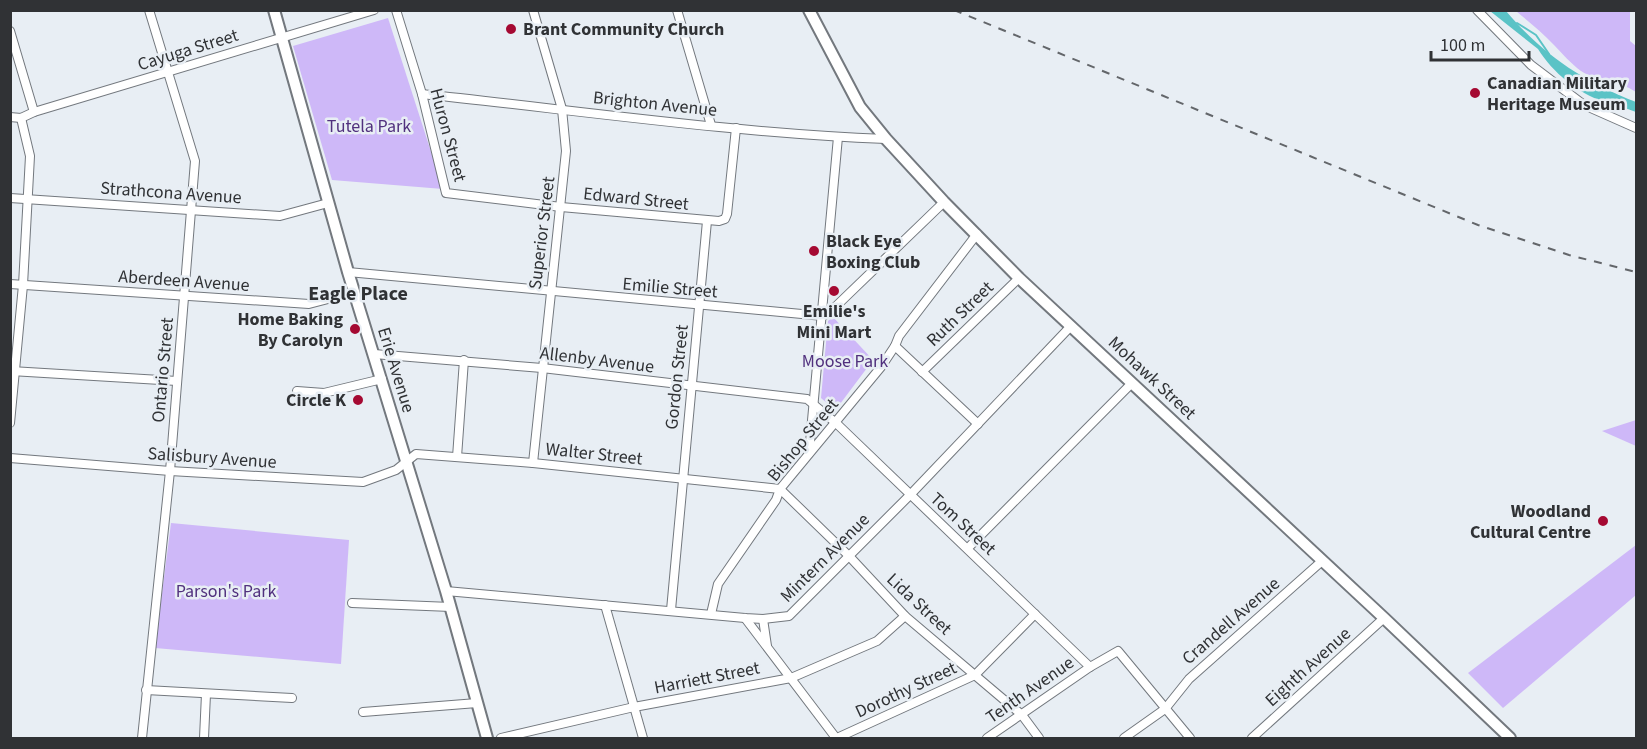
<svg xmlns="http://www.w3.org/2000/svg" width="1647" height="749" viewBox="0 0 1647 749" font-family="'Source Sans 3',sans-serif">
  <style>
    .green { fill: #ceb8f8 }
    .water { fill: #5ac3c6 }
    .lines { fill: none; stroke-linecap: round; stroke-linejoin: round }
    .stream { stroke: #5ac3c6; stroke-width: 2 }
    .street-casing { stroke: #73787e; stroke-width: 10 }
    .secondary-casing { stroke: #73787e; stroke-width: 14 }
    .street { stroke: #fff; stroke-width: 8 }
    .secondary { stroke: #fff; stroke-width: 10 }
    .rail { stroke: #63666a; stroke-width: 2; stroke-dasharray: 8 8; stroke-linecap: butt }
    .poi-dot { fill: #a50932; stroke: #e8eef4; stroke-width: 2 }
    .labels { text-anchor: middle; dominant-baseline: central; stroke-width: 5; stroke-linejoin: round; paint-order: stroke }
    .poi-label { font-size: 18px; font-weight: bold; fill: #303235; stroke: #e8eef4; text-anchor: start }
    .street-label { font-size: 18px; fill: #303235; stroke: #e8eef4 }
    .park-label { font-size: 18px; fill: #51317e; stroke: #e8eef4 }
    .neighbourhood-label { font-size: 20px; font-weight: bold; fill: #303235; stroke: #e8eef4 }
  </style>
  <rect width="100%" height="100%" fill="#e8eef4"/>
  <!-- green -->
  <g class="green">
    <path d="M1516 11H1630V41L1636 46V92C1618 80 1598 82 1581 71 1571 64 1562 53 1554 45 1542 32 1529 22 1516 11Z"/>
    <polygon points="388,18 443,189 332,180 293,46"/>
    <polygon points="833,317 873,360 837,408 834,409 821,398 828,321"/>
    <polygon points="1636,420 1636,446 1602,431"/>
    <polygon points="171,523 349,540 341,664 155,648"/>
    <polygon points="1636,545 1636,595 1503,708 1468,673"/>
  </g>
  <!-- water -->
  <path class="water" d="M1490 11H1506C1544 56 1583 81 1636 102V112C1626 108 1615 106 1604 102 1578 93 1553 73 1538 49Z"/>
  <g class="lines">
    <!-- stream -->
    <polyline class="stream" points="1517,23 1536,35 1549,54"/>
    <defs>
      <g id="street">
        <polyline points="396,10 422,94 446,193 561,207 719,221 725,219 727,214 736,128"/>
        <polyline points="533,10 562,109 566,151 533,463"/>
        <polyline points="677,10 711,125"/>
        <polyline points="1477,10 1531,65 1584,105 1636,128"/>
        <polyline points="10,31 34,112"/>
        <path d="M422 94C575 110 732 133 886 139"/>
        <polyline points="10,117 21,118 34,112 374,10"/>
        <polyline points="10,198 280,216 328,203"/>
        <polyline points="348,272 823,316 831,311 944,202"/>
        <polyline points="10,284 309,304 355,292"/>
        <polyline points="895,346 978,424"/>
        <polyline points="374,354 542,368 807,399 836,423 1090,667"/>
        <polyline points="11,371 177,381"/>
        <polyline points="922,372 1019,278"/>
        <polyline points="297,391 324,393 382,379"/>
        <polyline points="10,423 23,285 30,156 21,118"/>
        <polyline points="809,453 838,137"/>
        <polyline points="457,457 464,360"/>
        <polyline points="10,458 170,471 363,482 396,470 416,454 533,463 780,489"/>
        <polyline points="780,489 849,556 905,616 1022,715 1039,738"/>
        <polyline points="968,548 1132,383"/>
        <polyline points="446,591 745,618 763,619 789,616 910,495 1071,326"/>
        <polyline points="352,603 451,607"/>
        <polyline points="605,605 643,738"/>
        <polyline points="671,610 707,221"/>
        <polyline points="711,614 718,584 776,500 780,489 881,367 895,346 899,336 977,234"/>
        <polyline points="745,618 836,738"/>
        <polyline points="763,619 767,646"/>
        <polyline points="146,690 292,698"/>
        <polyline points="363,712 477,703"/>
        <polyline points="142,738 170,471 195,161 149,10"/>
        <polyline points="204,738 206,694"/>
        <polyline points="501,738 634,707 791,678 877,641 905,616"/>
        <polyline points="837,738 975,675 1035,614"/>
        <polyline points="987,738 1090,667 1118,651 1190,738"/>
        <polyline points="1124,738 1165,709 1189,679 1322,561"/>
        <polyline points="1252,738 1384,618"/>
      </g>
      <g id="secondary">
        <polyline points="274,10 348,272 446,591 487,738"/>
        <polyline points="809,10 860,107 886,139 944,202 1019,278 1384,618 1510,738"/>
      </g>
    </defs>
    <!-- street casing -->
    <use href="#street" class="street-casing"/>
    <!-- secondary casing -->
    <use href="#secondary" class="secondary-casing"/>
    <!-- street -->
    <use href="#street" class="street"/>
    <!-- secondary -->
    <use href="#secondary" class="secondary"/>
    <!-- rail -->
    <polyline class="rail" points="954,10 1478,225 1569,255 1636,272"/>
  </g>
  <!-- markers -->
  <g class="poi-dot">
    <circle cx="511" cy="29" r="6"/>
    <circle cx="1475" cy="93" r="6"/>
    <circle cx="814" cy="251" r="6"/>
    <circle cx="834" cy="291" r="6"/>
    <circle cx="355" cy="329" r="6"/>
    <circle cx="358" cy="400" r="6"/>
    <circle cx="1603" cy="521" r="6"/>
  </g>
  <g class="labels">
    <!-- poi labels -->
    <g class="poi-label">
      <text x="523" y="29">Brant Community Church</text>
      <text x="1487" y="83">Canadian Military<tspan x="1487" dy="21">Heritage Museum</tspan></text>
      <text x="826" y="241">Black Eye<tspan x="826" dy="21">Boxing Club</tspan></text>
      <text x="834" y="311" text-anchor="middle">Emilie's<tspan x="834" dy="21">Mini Mart</tspan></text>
      <text x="343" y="319" text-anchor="end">Home Baking<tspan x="343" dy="21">By Carolyn</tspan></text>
      <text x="346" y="400" text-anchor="end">Circle K</text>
      <text x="1591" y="511" text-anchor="end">Woodland<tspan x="1591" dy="21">Cultural Centre</tspan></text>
    </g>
    <!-- street labels -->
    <g class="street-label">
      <text transform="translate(188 50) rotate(-17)">Cayuga Street</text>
      <text transform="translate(655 104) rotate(6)">Brighton Avenue</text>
      <text transform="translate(448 135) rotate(75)">Huron Street</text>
      <text transform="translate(171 193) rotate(4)">Strathcona Avenue</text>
      <text transform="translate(636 199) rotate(6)">Edward Street</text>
      <text transform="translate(542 233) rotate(-83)">Superior Street</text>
      <text transform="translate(184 281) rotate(4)">Aberdeen Avenue</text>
      <text transform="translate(670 288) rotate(5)">Emilie Street</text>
      <text transform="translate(960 314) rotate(-44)">Ruth Street</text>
      <text transform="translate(597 360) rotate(7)">Allenby Avenue</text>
      <text transform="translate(163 370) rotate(-85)">Ontario Street</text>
      <text transform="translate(396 370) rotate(73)">Erie Avenue</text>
      <text transform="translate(677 377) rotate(-84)">Gordon Street</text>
      <text transform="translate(1152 378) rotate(43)">Mohawk Street</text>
      <text transform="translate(803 440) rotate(-51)">Bishop Street</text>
      <text transform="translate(594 454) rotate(6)">Walter Street</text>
      <text transform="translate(212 458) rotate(4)">Salisbury Avenue</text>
      <text transform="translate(963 524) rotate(43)">Tom Street</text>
      <text transform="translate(825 558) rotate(-45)">Mintern Avenue</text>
      <text transform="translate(919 604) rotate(43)">Lida Street</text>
      <text transform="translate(1231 621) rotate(-41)">Crandell Avenue</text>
      <text transform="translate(1308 667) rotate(-42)">Eighth Avenue</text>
      <text transform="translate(707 678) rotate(-11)">Harriett Street</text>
      <text transform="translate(906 690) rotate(-25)">Dorothy Street</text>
      <text transform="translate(1030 690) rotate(-35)">Tenth Avenue</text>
    </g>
    <!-- park labels -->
    <g class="park-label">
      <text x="369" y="126">Tutela Park</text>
      <text x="845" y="361">Moose Park</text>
      <text x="226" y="591">Parson's Park</text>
    </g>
    <!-- neighbourhood labels -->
    <g class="neighbourhood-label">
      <text x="358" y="294">Eagle Place</text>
    </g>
  </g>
  <!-- border -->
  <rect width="1647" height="749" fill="none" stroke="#303235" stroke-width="24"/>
  <!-- scale -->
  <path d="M1431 51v9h98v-9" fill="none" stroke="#303235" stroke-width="3"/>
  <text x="1440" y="51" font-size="18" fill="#303235" stroke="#e8eef4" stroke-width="4.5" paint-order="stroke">100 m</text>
</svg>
